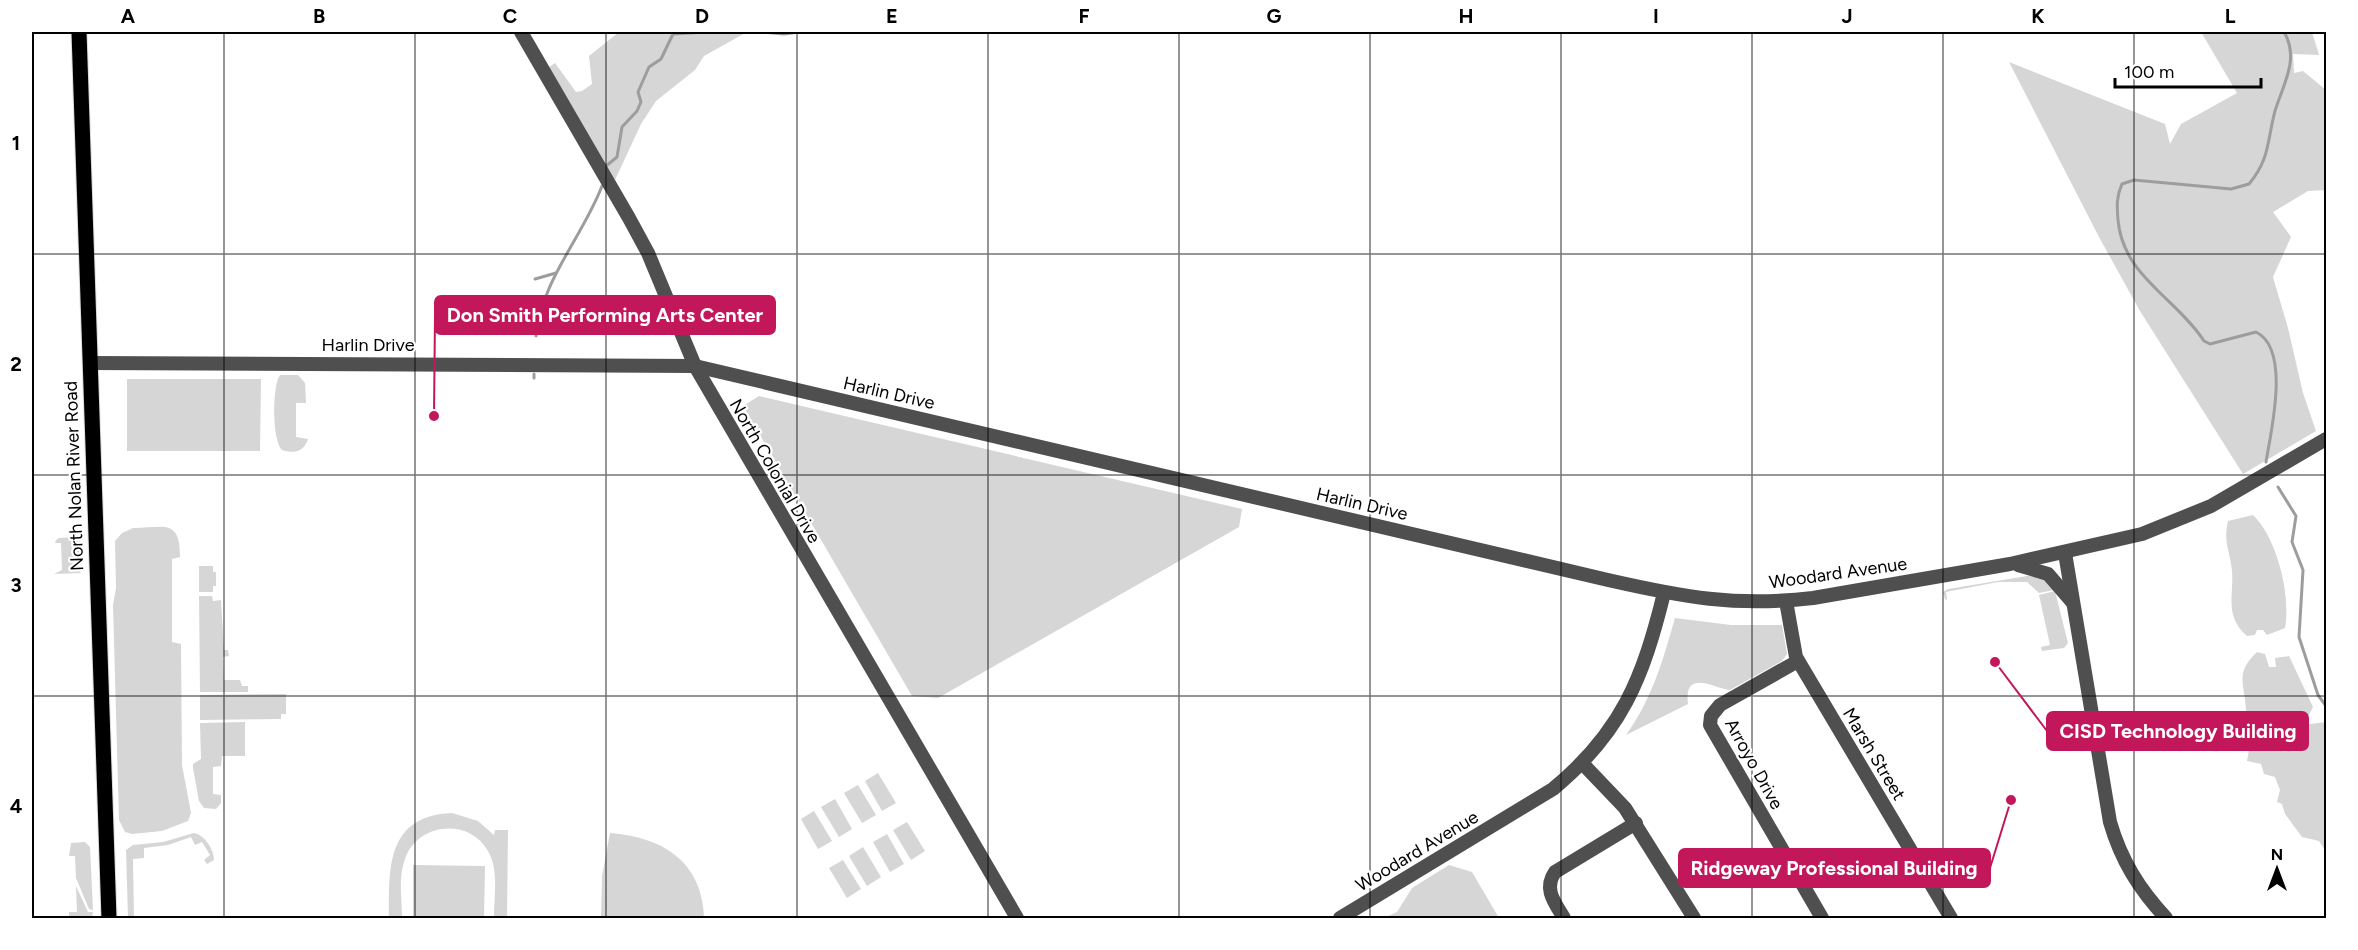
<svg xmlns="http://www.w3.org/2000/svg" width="2358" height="950" viewBox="0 0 2358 950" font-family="Figtree,sans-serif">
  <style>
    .green { fill: #d6d6d6 }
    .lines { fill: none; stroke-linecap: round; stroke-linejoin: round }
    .stream { stroke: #9d9d9d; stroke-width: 3 }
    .major-casing { stroke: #dbdbdb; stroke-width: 17 }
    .minor { stroke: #4f4f4f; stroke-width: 14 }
    .major { stroke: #000; stroke-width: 15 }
    .grid { fill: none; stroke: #000; stroke-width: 1.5; stroke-opacity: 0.55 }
    .labels { text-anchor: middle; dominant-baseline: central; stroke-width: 4.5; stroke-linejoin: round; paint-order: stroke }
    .street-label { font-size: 18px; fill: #000; stroke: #fff }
    .leader { fill: none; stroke: #c2185b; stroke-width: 2 }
    .callout-dot { fill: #c2185b; stroke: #fff; stroke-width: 2 }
    .callout { fill: #c2185b; stroke: #c2185b; stroke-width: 2 }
    .callout-label { font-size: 20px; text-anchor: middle; font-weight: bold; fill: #fff }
    .neatline { fill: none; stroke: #000; stroke-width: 2 }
    .grid-label { font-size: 20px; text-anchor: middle; font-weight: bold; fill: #000 }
  </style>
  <rect width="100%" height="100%" fill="#fff"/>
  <!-- green -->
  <g class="green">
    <polygon points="619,32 747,32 704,56 695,70 656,101 641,124 615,180 549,67 555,63 576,92 582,91 592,84 589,56"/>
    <polygon points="2201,32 2312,32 2319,55 2293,54 2294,73 2303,71 2326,90 2326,190 2308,191 2273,212 2291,237 2273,277 2288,328 2303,393 2316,431 2243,474 2140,311 2099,237 2009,62 2165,124 2170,144 2181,124 2237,93"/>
    <path d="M280 375H298L305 383 306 403H296V437L308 439C304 452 294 454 282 450 272 441 272 385 280 375Z"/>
    <polygon points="127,379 261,379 260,451 127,451"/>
    <polygon points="759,396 1242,509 1239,527 938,698 912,696 743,406"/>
    <path d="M2253 515C2277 538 2291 595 2285 628L2267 635 2263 630H2257L2255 635 2247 636C2224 616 2234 595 2232 571 2230 550 2223 543 2228 521Z"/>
    <path d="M133 528C164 528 180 518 180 557L172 559V642L181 644 182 765 191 813 188 821 162 831 132 834 125 832 119 820 113 605 116 588 115 541 122 533Z"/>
    <polygon points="77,537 80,542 81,568 78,564 76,567 81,573 54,574 62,570 61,543 55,543 56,540 59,538"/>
    <polygon points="199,566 213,566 213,572 216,572 216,586 213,586 213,592 199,592"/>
    <polygon points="2033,575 2043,577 2054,590 2039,593 2027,582 1998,582 1946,592 1947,600 1945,599 1943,592 1948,589"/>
    <polygon points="2055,591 2068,643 2064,648 2042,651 2041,647 2050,645 2039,595"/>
    <polygon points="199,596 212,596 213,601 221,600 224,650 228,650 229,656 223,657 224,680 240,680 242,686 248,686 248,692 200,692"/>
    <path d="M1675 618 1731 625H1782L1787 654 1782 661 1730 690C1719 691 1683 666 1688 704L1626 735C1652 699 1663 660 1675 618Z"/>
    <path d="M2257 652 2265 654 2269 667H2276L2275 658 2289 656 2313 707 2304 725 2326 722V852L2319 841 2302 837 2285 814 2282 804 2277 802 2280 790 2275 777 2264 774 2261 764 2247 761 2251 739H2244C2241 728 2247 721 2246 711 2245 683 2234 674 2257 652Z"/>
    <polygon points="286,694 286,714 281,714 281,719 200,720 200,695"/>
    <polygon points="245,722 245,756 222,756 221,766 213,767 213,794 221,795 221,803 216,809 204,808 199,801 193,768 193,764 201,759 200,723"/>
    <polygon points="878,773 896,803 882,811 865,781"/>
    <polygon points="858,785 876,815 862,823 844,793"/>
    <polygon points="835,799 852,829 839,837 821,807"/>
    <polygon points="814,811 832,841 818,849 801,819"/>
    <path d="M452 813 478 821 494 835 495 830H508L507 918H494C494 897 499 870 488 851 469 817 417 823 405 859 398 877 402 900 402 918H389C389 868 386 816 452 813Z"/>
    <polygon points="907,822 925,851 911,860 893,830"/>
    <path d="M194 833C205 835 214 850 214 860L207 864 204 860 210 855 202 842 195 845 191 837 168 845 144 848V858L133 859 134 918H128L126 850 133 845 163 842Z"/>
    <path d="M610 833C662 837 702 861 704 918H601L602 876Z"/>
    <polygon points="887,834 904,864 890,872 873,842"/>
    <polygon points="85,842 90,847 93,910 89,909 76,878 75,856 69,856 71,843"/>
    <polygon points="863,847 881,877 867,886 849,856"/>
    <polygon points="843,860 861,889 847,898 829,868"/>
    <polygon points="413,865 485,866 484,918 413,918"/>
    <polygon points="1449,865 1472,872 1499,918 1384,918 1397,912 1412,888"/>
    <polygon points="76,886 88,912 93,912 92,918 69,918 69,912 77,912"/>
  </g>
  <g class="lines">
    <!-- stream -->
    <g class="stream">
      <polyline points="762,32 784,34 799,32"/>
      <polyline points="606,166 617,157 622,127 637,111 641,102 638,92 649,67 661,59 673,34 706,32"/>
      <polyline points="535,279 556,273"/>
      <path d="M536 336C541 281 583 236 602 186"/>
      <polyline points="534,374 534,378"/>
      <path d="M2266 462C2271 431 2291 349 2256 332L2210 344 2204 341C2175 297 2123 276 2118 220 2117 207 2116 197 2122 184L2134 180 2231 189 2249 184C2270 159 2267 141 2275 111 2283 85 2300 58 2284 32"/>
      <polyline points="2278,487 2296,516 2292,542 2303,570 2299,637 2318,695 2326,706"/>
    </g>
    <defs>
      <polyline id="major" points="79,32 109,918"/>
    </defs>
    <!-- major casing -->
    <use href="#major" class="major-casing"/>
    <!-- minor -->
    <g class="minor">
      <polyline points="521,32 629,218 648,253 695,366 1017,918"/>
      <path d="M90 363 695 366 1608 580C1683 597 1735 607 1813 598L2010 564 2142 534 2211 506 2326 439"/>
      <path d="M2065 553 2110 822C2121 860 2139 889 2166 918"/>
      <polyline points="2018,565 2048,574 2073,603"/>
      <polyline points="1786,601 1796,657 1951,918"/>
      <polyline points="1798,661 1720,705 1711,716 1710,725 1822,918"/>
      <polyline points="1582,763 1625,808 1694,918"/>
      <path d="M1340 918 1553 789C1622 732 1643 678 1664 593"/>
      <path d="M1564 918C1555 903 1543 889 1555 872L1636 823"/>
    </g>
    <!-- major -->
    <use href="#major" class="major"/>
  </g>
  <!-- grid -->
  <path class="grid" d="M224 32V918M415 32V918M606 32V918M797 32V918M988 32V918M1179 32V918M1370 32V918M1561 32V918M1752 32V918M1943 32V918M2134 32V918M32 254H2326M32 475H2326M32 696H2326"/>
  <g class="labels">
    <!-- street labels -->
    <g class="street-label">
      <text x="368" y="345">Harlin Drive</text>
      <text transform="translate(889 393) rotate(13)">Harlin Drive</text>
      <text transform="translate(775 471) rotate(60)">North Colonial Drive</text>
      <text transform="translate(74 476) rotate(-92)">North Nolan River Road</text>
      <text transform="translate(1362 504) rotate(13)">Harlin Drive</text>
      <text transform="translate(1838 573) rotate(-8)">Woodard Avenue</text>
      <text transform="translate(1874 754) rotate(59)">Marsh Street</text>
      <text transform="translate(1754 764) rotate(61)">Arroyo Drive</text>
      <text transform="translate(1417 851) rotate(-31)">Woodard Avenue</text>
    </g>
  </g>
  <!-- callouts -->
  <path class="leader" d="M434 416L435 315M1995 662L2047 731M2011 800L1990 868"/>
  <g class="callout-dot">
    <circle cx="434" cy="416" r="6"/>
    <circle cx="1995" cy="662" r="6"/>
    <circle cx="2011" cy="800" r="6"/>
  </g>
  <g class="callout">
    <rect x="435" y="296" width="340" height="38" rx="6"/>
    <rect x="2047" y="712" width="261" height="38" rx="6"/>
    <rect x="1679" y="849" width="311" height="38" rx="6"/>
  </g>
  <g class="callout-label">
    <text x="605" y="322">Don Smith Performing Arts Center</text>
    <text x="2178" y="738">CISD Technology Building</text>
    <text x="1834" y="875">Ridgeway Professional Building</text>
  </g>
  <!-- border -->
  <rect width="2358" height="950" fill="none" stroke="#ffffff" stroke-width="66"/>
  <!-- north arrow -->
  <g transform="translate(2277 869)" stroke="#ffffff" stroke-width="4.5" paint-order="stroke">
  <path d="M0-4.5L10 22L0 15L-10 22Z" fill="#000000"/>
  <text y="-9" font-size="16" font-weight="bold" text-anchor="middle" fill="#000000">N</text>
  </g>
  <!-- scale -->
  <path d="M2115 78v9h146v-9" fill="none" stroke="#000000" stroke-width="3"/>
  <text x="2124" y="78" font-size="18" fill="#000000" stroke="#ffffff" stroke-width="4.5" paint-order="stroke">100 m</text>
  <rect x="33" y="33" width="2292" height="884" class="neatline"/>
  <g class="grid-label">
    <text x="128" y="23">A</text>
    <text x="319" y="23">B</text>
    <text x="510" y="23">C</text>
    <text x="702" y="23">D</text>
    <text x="892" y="23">E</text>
    <text x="1084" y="23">F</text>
    <text x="1274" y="23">G</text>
    <text x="1466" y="23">H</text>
    <text x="1656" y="23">I</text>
    <text x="1847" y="23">J</text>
    <text x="2038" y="23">K</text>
    <text x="2230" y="23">L</text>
    <text x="16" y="150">1</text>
    <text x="16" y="371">2</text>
    <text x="16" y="592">3</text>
    <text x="16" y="813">4</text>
  </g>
</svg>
